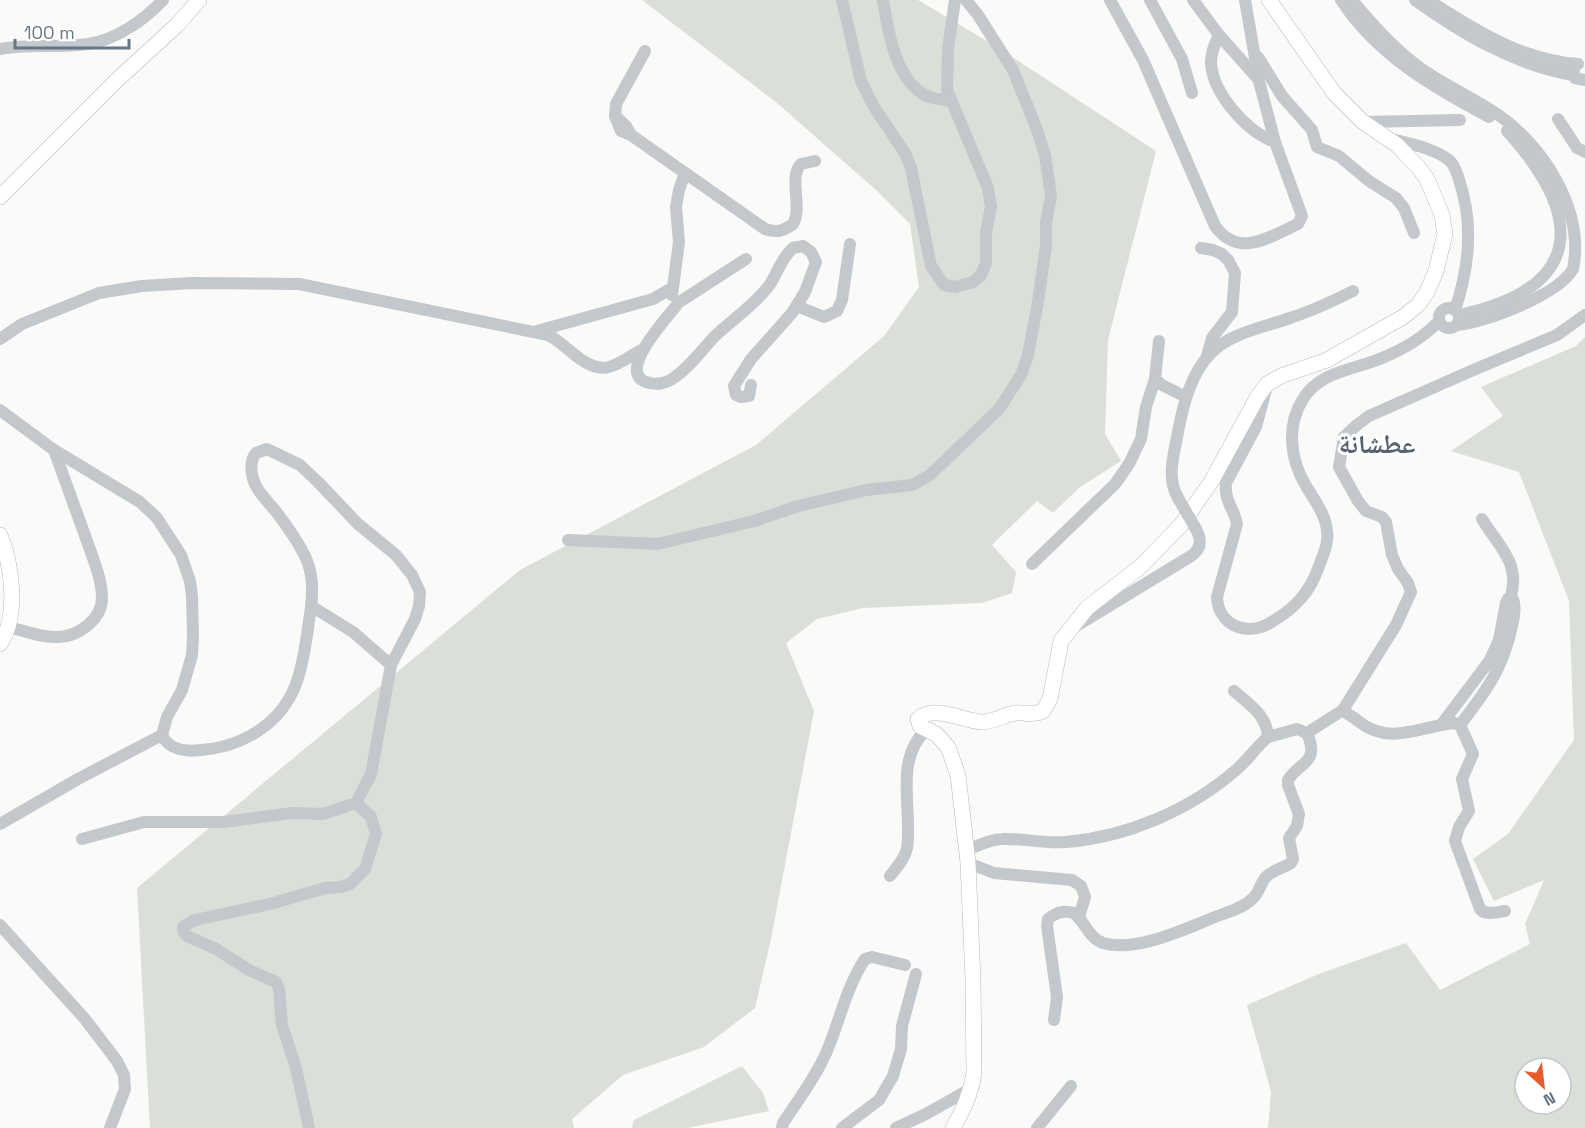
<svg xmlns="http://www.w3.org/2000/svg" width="1585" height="1128" viewBox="0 0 1585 1128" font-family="'Space Grotesk','Noto Naskh Arabic',sans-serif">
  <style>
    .green { fill: #dadfd7; fill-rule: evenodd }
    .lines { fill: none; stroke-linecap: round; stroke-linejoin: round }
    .major-casing { stroke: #b4babe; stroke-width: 16 }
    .minor { stroke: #c3c8cc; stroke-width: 12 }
    .major { stroke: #fff; stroke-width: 15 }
    .minor-bridge { stroke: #c3c8cc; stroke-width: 12 }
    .labels { text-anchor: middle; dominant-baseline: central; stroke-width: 6; stroke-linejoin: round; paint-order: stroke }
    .quarter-label { font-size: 26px; font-weight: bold; fill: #57636e; stroke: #fff }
  </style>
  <rect width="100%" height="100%" fill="#fafaf8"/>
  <!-- green -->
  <g class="green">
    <polygon points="642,0 918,0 1000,49 1156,151 1108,340 1105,434 1121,461 1080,487 1053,513 1037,501 992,545 1016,572 1012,593 982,603 863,608 817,619 786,643 814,711 771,939 755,1008 704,1047 623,1075 572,1119 574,1128 150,1128 137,888 520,570 756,445 884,336 919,287 910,224 876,190 777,103"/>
    <path d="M1585 337V1128H1268L1271 1092 1247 1005 1319 974 1406 943 1440 990 1530 944 1525 924 1544 880 1494 901 1473 859 1508 834 1574 740 1569 601 1519 472 1451 451 1503 416 1481 387 1576 346ZM1525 1068H1561V1104H1525Z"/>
    <polygon points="742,1066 763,1093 769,1111 688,1128 632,1128 634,1120"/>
  </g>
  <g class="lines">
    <defs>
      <g id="major">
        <polyline points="0,197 116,81 178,24 199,0"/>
        <path d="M0 535C12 564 19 617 0 644"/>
        <path d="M953 1128C963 1110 971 1094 974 1073L973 980 968 863 958 775 948 747 936 734 920 726 918 719C935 704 963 721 982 722 994 722 1003 715 1015 713 1025 712 1033 716 1043 711L1050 699 1061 641 1087 608 1140 567 1181 525 1211 482 1258 396 1267 384 1281 376 1327 360 1403 317 1418 305 1427 292 1436 271 1445 234 1442 215 1427 179 1419 168 1397 145 1363 122 1334 93 1269 0"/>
      </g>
    </defs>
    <!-- major casing -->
    <use href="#major" class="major-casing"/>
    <!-- minor -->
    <g class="minor">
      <polyline points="842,0 861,81 874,107 905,153 911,168 931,266 944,285 956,287 973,282 981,275 986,263 986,233 991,207 988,188 947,90 948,49 955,0"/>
      <path d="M883 0C888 30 895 81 927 96 933 99 943 100 950 101"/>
      <path d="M1110 0 1143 60 1215 226C1239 259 1269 237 1298 224L1302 216 1275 142 1259 81 1245 0"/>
      <polyline points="1150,0 1182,59 1192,93"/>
      <polyline points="1193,0 1219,35 1259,80"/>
      <path d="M1341 0C1377 55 1433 87 1489 117"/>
      <path d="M1352 0C1373 25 1393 48 1419 67 1444 85 1472 97 1497 114 1543 145 1585 210 1573 269 1557 296 1487 321 1457 325"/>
      <path d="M1415 0C1463 34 1514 65 1573 75"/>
      <path d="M1428 0C1475 30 1521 60 1578 64"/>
      <path d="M1219 35C1215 43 1211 52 1211 62 1212 93 1247 132 1275 142"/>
      <path d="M0 49C29 44 59 48 88 44 116 40 144 20 163 0"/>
      <polyline points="1258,57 1282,96 1312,130 1317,147 1339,156 1369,181 1396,198 1404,208 1414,233"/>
      <polyline points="1574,69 1573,75 1575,78 1585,80"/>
      <polyline points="615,116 616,104 645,51"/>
      <polyline points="1558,119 1577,148 1585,152"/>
      <polyline points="1363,122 1460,120"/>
      <path d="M631 135 626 126 615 116 621 131 631 135 765 229C777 233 783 231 793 224 803 207 788 177 801 164L815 161"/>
      <path d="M1391 139C1408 143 1438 149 1451 162 1456 168 1458 176 1460 183 1474 226 1469 268 1455 310"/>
      <polyline points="1201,248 1213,250 1222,254 1228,260 1235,273 1232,312 1212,338 1207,356"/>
      <polyline points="672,295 679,242 676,207 679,190 685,173"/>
      <polyline points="681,301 746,259"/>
      <path d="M676 306C667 318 612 376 650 383 657 385 666 383 672 379 688 369 701 351 714 337 732 320 753 306 768 287 777 275 781 258 793 248L803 246 811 252 816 262 805 292 792 313 751 359 734 386 736 395 741 397 749 396 751 385"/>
      <polyline points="797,306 824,317 837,311 842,300 850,244"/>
      <circle cx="1449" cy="318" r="10"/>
      <path d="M1459 315C1585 288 1585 217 1507 131"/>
      <polyline points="537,331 653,299 672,288"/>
      <path d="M0 339 22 324 99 293 142 286 192 283 299 284 548 335C566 343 586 373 609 367 620 364 631 355 642 350"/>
      <polyline points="1159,341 1155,379 1162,385 1186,397"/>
      <path d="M1267 386 1256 427 1226 483C1224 501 1234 508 1237 524L1217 597C1218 625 1246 637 1270 623 1294 609 1310 593 1319 566 1323 555 1329 543 1327 531 1326 515 1314 499 1306 486 1290 459 1286 426 1303 399 1320 371 1354 370 1382 358 1404 349 1423 338 1439 321"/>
      <path d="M0 410 54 450 140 502 157 518 181 555 190 581 192 596 193 637 192 655 182 690 167 717 162 735C169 750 186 752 201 750 242 747 281 724 296 684 305 660 307 632 311 608 313 589 313 572 304 554 296 539 285 523 274 509 267 501 259 493 255 484 251 475 249 461 256 453L267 449 300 465 318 482 358 524 396 555 412 575 420 592 419 606 415 619 391 665 371 774 356 803 323 814 292 813 224 822H144L82 839"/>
      <path d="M1178 498C1166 477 1174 455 1178 432 1183 405 1191 373 1211 353 1230 333 1265 327 1290 318 1312 311 1333 301 1353 291"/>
      <path d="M1482 519C1499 547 1522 564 1510 599"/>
      <polyline points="568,540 658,544 754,521 798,506 837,497 866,490 912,485 930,475 999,409 1021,375 1028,355 1038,302 1046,245 1046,223 1051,196 1045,155 1036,127 1013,70 978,15 966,0"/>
      <polyline points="1032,564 1115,484 1129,464 1141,439 1146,407 1155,379"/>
      <polyline points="311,606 353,632 391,665"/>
      <path d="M1076 626 1191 556C1201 549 1202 540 1196 529"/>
      <path d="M9 627C25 631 41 638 58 637 77 637 102 620 102 598 102 579 93 559 87 541 76 511 65 481 54 450"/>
      <polyline points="1343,710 1396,625 1411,592 1408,583 1398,569 1392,555 1386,522 1382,517 1366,511 1358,501 1339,467 1344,437 1358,424 1369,416 1471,371 1557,335 1585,315"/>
      <path d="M1441 725 1490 660 1499 640 1506 603 1508 599H1513C1516 608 1514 617 1512 626 1503 669 1486 691 1460 725"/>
      <path d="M1268 737 1297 729 1307 733 1343 710C1347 715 1353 716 1358 721 1390 746 1418 727 1454 723L1460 725 1473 754 1462 779 1469 811 1459 827 1455 841 1480 909C1486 916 1497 912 1505 911"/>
      <polyline points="0,824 78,779 162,735"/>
      <path d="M967 850C978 846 990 839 1002 839 1023 838 1044 844 1066 842 1127 837 1190 810 1236 770 1248 760 1256 747 1268 737 1267 715 1249 704 1234 691"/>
      <polyline points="968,863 994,873 1072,880 1081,886 1085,897 1079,917"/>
      <path d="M890 876C896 868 905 859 907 848 913 809 893 760 927 729"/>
      <polyline points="0,925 85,1019 117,1061 124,1075 125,1089 110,1128"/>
      <path d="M1054 1020 1057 997 1047 926 1048 919C1057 912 1064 910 1074 913 1085 922 1089 938 1103 943 1135 953 1185 929 1215 917 1227 912 1242 909 1252 899 1260 893 1260 882 1267 876 1273 870 1284 868 1291 863L1293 859 1289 838 1297 826 1299 814 1288 785V780C1300 761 1320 764 1307 733"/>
      <polyline points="309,1128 296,1068 282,1025 279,989 276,982 249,970 216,949 187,936 183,931 183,927 195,920 270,904 325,888 341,887 350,884 365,869 376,834 371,817 356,803"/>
      <path d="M782 1128 783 1123C798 1100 816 1077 827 1051 840 1020 846 988 865 959L872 957 905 965"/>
      <polyline points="842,1128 879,1100 893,1076 901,1049 902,1026 916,974"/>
      <polyline points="896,1128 926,1114 972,1088"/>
      <polyline points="1037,1128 1071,1086"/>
    </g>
    <!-- major -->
    <use href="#major" class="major"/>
    <!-- minor-bridge -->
    <polyline class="minor-bridge" points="1178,498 1196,529"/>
  </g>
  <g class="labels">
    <!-- quarter labels -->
    <g class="quarter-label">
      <text x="1377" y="444">عطشانة</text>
    </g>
  </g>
  <!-- north arrow -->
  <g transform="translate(1543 1086) rotate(153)"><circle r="28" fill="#ffffff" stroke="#c1c8cd" stroke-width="1.5"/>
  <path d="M0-4.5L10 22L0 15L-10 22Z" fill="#e65c2b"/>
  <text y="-9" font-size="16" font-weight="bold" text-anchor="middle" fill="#647583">N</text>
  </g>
  <!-- scale -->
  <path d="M15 39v9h114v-9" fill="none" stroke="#647583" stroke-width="3"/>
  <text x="24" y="39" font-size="18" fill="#647583" stroke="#ffffff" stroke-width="4.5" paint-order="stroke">100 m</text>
</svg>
